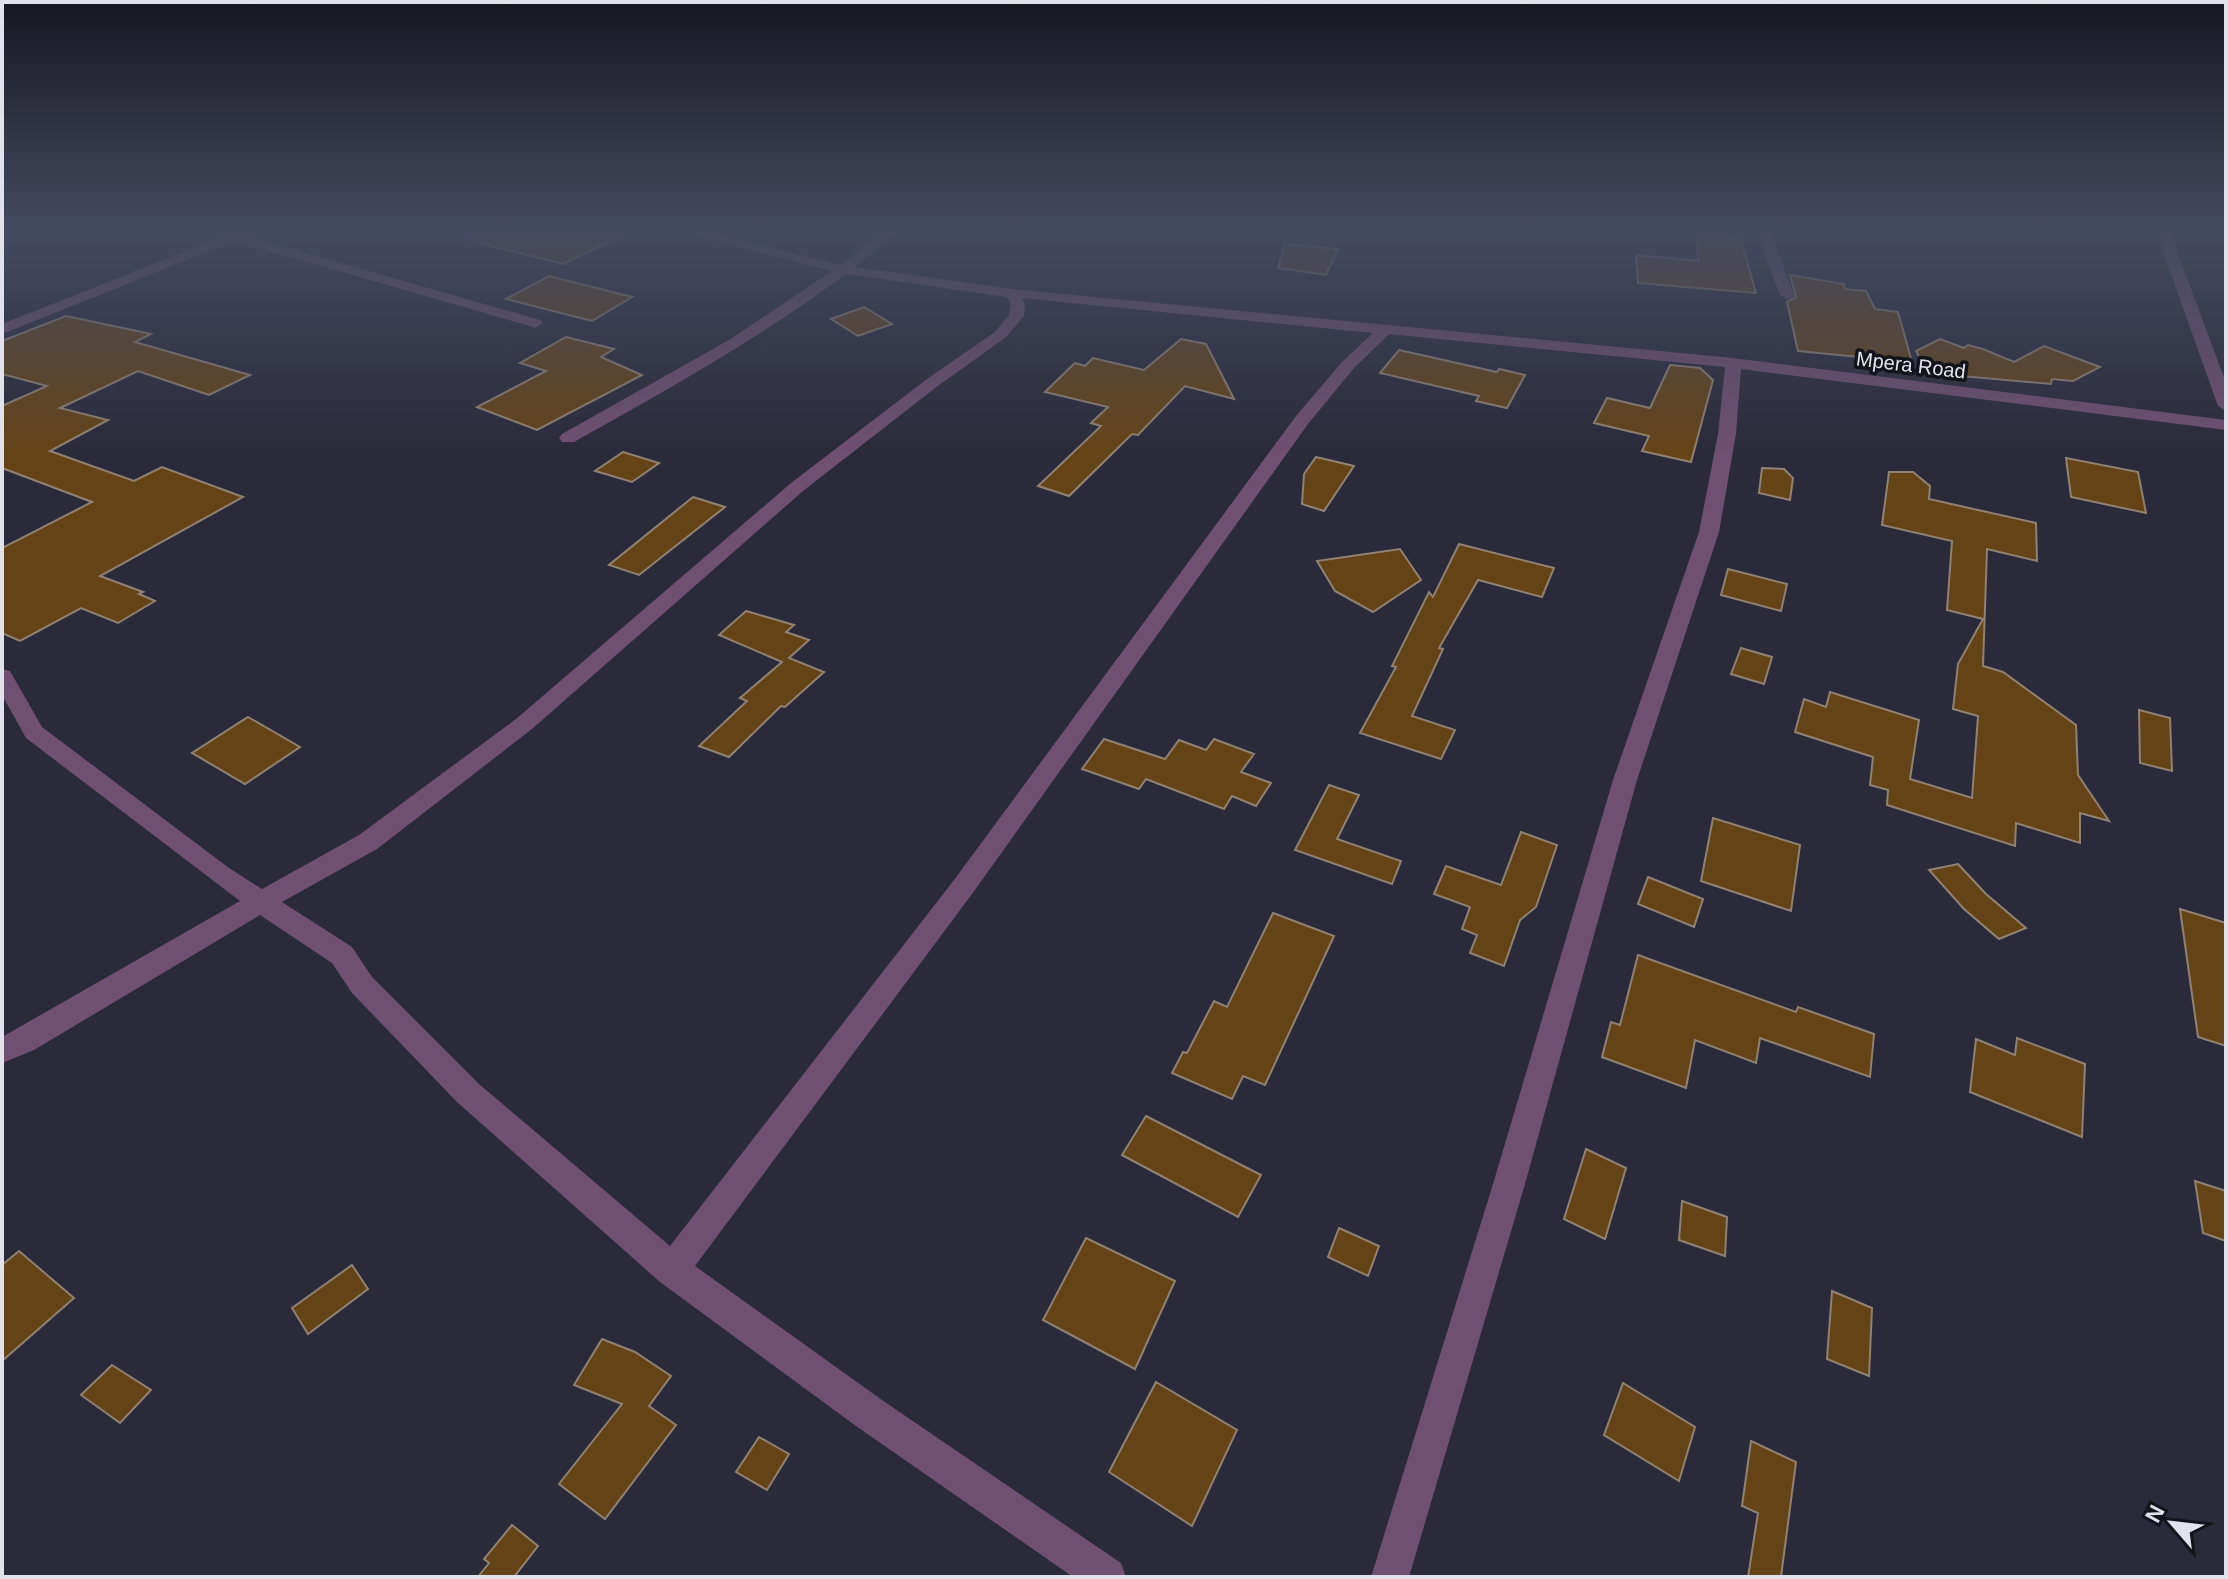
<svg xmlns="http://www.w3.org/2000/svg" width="2228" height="1579" viewBox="0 0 2228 1579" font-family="Arial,sans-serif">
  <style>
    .building { fill: #644317; stroke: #908272; stroke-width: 2 }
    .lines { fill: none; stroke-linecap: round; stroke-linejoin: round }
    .minor { fill: #6f4f72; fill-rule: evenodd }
    .labels { text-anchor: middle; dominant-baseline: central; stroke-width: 7; stroke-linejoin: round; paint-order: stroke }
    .far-street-label { font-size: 20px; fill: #e1e2ec; stroke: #13141b }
  </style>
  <rect width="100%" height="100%" fill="#2a2a3a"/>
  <!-- building -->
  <g class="building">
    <polygon points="472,232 630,232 563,264 471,241"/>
    <polygon points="1697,235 1741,240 1756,293 1638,283 1636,255 1698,261"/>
    <polygon points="1285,244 1338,249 1326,275 1278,268"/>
    <polygon points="1790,275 1844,284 1845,289 1866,291 1875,309 1898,312 1912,362 1798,351 1787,302 1796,297"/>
    <polygon points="549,276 632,297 592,321 506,299"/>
    <polygon points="864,307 892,324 858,336 831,319"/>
    <polygon points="66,316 151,334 135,342 250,375 209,395 138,371 60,408 108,420 50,451 134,481 162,467 243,497 100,576 143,592 139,594 155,601 118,623 81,608 20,641 2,633 2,548 92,502 2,468 2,406 47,386 2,374 2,341"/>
    <polygon points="566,337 614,349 601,357 642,375 537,430 477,407 546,371 520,363"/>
    <polygon points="1181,339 1206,344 1234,399 1185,386 1138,435 1132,434 1069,496 1038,486 1101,426 1091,423 1108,407 1045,392 1075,363 1085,366 1093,358 1144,370"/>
    <polygon points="1940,339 1964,348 1968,345 1983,349 2014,362 2044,346 2100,367 2073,381 2052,379 2051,384 1950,375 1948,370 1925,368 1916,351"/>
    <polygon points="1399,350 1497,372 1499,369 1525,375 1507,408 1476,401 1479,396 1380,373"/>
    <polygon points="1670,365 1700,368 1713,380 1691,462 1642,451 1649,436 1594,423 1607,398 1650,408"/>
    <polygon points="623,452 659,463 632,482 595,471"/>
    <polygon points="1316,457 1354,466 1324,511 1302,504 1304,474"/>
    <polygon points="2066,458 2138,472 2146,513 2071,497"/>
    <polygon points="1762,468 1784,469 1793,478 1790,500 1759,493"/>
    <polygon points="1889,472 1913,472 1930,486 1929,499 2036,523 2037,561 1987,549 1983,666 2003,672 2076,725 2078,775 2109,821 2080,813 2080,843 2016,823 2015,846 1887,805 1888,790 1870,785 1873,757 1795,732 1804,699 1826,707 1830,692 1919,720 1910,779 1972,798 1978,716 1953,709 1958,664 1983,619 1947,610 1952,541 1882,525"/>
    <polygon points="693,497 725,507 639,575 609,565"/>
    <polygon points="1459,544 1554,568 1542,597 1478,580 1439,648 1443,649 1412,716 1455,730 1441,759 1360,733 1396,667 1392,666 1429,592 1433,597"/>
    <polygon points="1400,549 1421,580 1373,612 1335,591 1317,561"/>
    <polygon points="1728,569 1787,584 1781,611 1721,595"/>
    <polygon points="746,611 794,625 786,632 809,640 789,658 824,672 785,707 781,706 729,757 699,746 747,701 740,698 782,662 719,635"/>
    <polygon points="1741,648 1772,657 1764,684 1731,674"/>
    <polygon points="2139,710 2170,718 2172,771 2140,763"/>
    <polygon points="248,717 300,747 245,784 192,753"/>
    <polygon points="1104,739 1165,759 1179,740 1206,750 1214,739 1254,754 1241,772 1271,783 1256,806 1232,796 1224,809 1146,779 1139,789 1082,769"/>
    <polygon points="1329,785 1359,795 1337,839 1401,861 1392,884 1295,850"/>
    <polygon points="1713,818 1800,845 1791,911 1701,881"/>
    <polygon points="1521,832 1557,845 1536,907 1520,920 1504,966 1470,953 1477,935 1462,929 1470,907 1434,894 1446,866 1501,885"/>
    <polygon points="1958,864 1986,894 2026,928 1999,939 1964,909 1929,870"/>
    <polygon points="1648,877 1703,899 1694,927 1638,904"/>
    <polygon points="2180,909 2226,923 2226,1046 2198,1037"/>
    <polygon points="1273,913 1334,936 1265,1085 1243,1076 1232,1099 1172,1073 1183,1052 1187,1053 1214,1001 1227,1007"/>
    <polygon points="1638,955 1796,1012 1798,1007 1874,1034 1870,1077 1760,1038 1756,1063 1695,1040 1686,1088 1602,1057 1611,1022 1620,1025"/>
    <polygon points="2017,1038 2085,1064 2082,1137 1970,1092 1976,1039 2015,1055"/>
    <polygon points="1146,1116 1261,1175 1238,1217 1122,1155"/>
    <polygon points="1586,1149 1626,1168 1605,1239 1564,1219"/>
    <polygon points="2195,1181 2226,1191 2226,1241 2203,1233"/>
    <polygon points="1682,1201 1727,1217 1725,1256 1679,1240"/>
    <polygon points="1339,1228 1379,1246 1368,1276 1328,1257"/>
    <polygon points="1086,1238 1175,1281 1135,1369 1043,1320"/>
    <polygon points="19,1251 74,1298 2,1361 2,1265"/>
    <polygon points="352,1265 368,1289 308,1334 292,1308"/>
    <polygon points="1832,1291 1872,1308 1869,1376 1827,1359"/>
    <polygon points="602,1339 635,1352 671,1376 649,1406 676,1425 605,1519 559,1484 622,1404 574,1385"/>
    <polygon points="112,1365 151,1390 120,1423 81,1395"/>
    <polygon points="1156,1382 1237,1430 1192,1526 1109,1472"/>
    <polygon points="1623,1383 1695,1427 1679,1481 1604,1435"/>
    <polygon points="759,1437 789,1454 767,1490 736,1472"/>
    <polygon points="1751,1441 1796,1462 1781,1577 1748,1577 1758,1513 1742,1506"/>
    <polygon points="512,1525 538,1546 514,1577 478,1577 489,1563 484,1559"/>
  </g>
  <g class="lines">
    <!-- minor -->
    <g class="minor">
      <polygon points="234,232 253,232 247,236 540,320 543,323 535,328 530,326 234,241 2,334 2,324"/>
      <path d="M681 232H705L841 265 882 232H897L855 267 1012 289 1733 358 2226 420V430L1741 369 1736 434 1719 532 1637 780 1525 1184 1409 1577H1371L1493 1184 1613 780 1699 532 1718 434 1725 367 1389 334 1354 368 1308 424 972 894 695 1266 882 1400 1121 1563 1126 1577H1073L856 1426 660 1282 457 1102 352 993 332 963 260 915 34 1050 2 1063V1037L240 901 26 738 2 695V669L10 671 42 727 229 868 262 889 359 835 516 719 791 483 927 379 995 332 1009 315 1011 304 1007 297 846 274C760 338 667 390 574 442H562L559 438 562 434 729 340 832 271ZM1022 298 1373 333 1342 362 1296 416 954 880 670 1246 479 1084 372 977 352 947 282 902 377 849 532 729 803 491 939 385 1005 338 1024 316 1025 304Z"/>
      <polygon points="1753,232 1771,233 1794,295 1792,298 1787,299 1780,295 1758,236"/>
      <polygon points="2156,232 2170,232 2226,383 2226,411 2218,406"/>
    </g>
  </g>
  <!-- sky -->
  <linearGradient id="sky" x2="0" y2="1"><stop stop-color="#171720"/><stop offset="0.51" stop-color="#444a60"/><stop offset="1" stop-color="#444a60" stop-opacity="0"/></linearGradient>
  <rect width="2228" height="453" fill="url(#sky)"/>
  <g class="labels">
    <!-- far-street labels -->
    <g class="far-street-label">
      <text transform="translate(1911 365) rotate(7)">Mpera Road</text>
    </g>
  </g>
  <!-- border -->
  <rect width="2228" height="1579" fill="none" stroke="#e1e2ec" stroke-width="8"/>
  <!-- north arrow -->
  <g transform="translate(2172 1523) rotate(298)" stroke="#13141b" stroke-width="6" paint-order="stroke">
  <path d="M0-6L14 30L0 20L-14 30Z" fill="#e1e2ec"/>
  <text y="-12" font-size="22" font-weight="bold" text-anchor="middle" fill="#e1e2ec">N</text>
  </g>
</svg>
